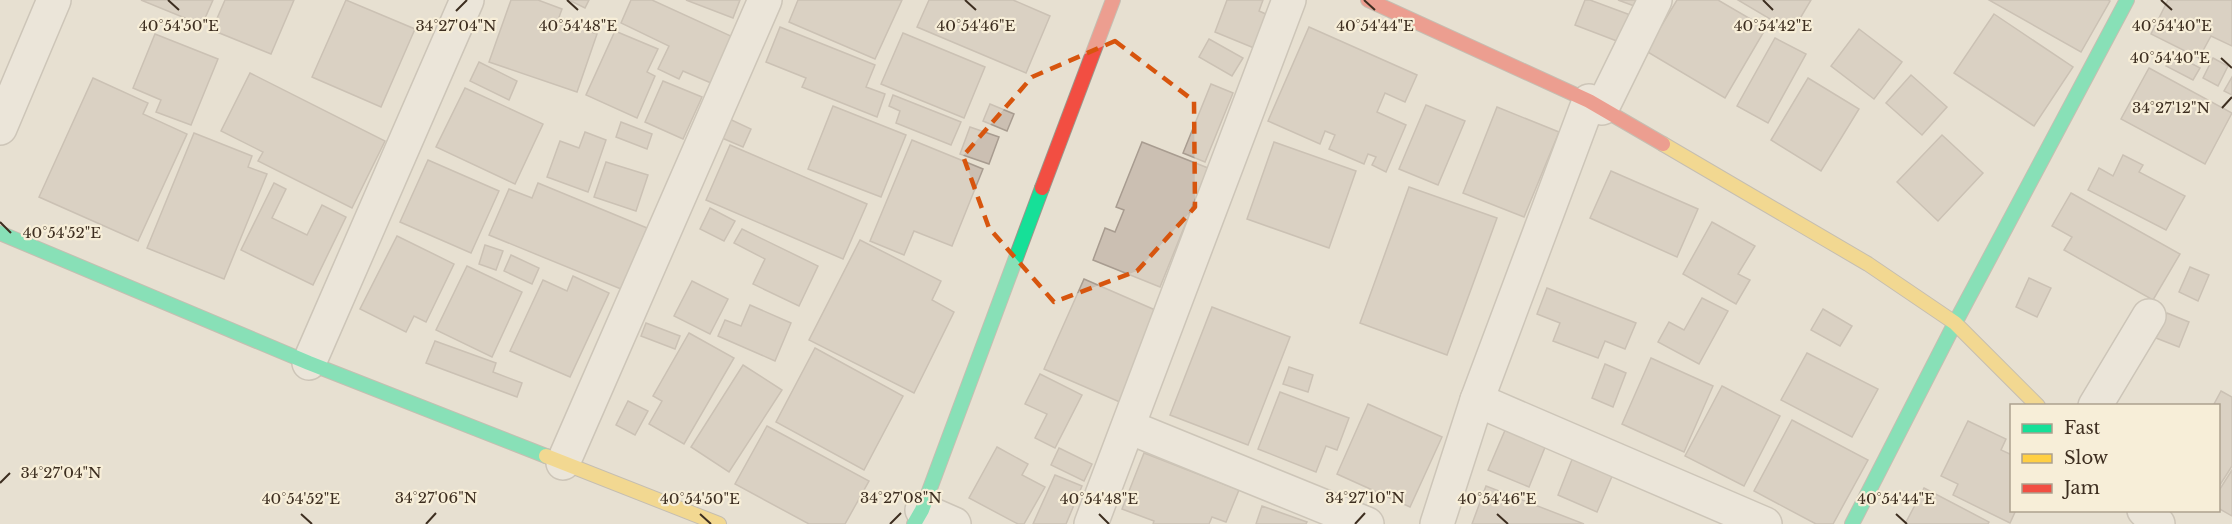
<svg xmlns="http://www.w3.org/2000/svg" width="2232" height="524" viewBox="0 0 2232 524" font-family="'Libre Baskerville',serif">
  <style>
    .building { fill: #cbbfb2; stroke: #a89c90; stroke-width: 1.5 }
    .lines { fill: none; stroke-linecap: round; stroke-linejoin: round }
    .street-casing { stroke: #ada599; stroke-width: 36 }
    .fast-casing { stroke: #9c958a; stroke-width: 16 }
    .slow-casing { stroke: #9c958a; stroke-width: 16 }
    .jam-casing { stroke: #9c958a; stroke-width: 16 }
    .street { stroke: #efebe3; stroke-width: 33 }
    .fast { stroke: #16e098; stroke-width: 14 }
    .slow { stroke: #ffcf43; stroke-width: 14 }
    .jam { stroke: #f24e42; stroke-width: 14 }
    .marked { fill: none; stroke: #d7550e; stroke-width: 4.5; stroke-dasharray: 12 8; stroke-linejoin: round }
    .ticks { fill: none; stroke: #3d2e20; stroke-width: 2 }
    .ticks-label { font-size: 15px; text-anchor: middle; fill: #3d2e20; stroke: #f7eed8; stroke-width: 4.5; stroke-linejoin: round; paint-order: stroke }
  </style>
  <rect width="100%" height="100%" fill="#e7e0d1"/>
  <!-- building -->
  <g class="building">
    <polygon points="141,0 213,0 202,25"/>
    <polygon points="225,0 294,0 271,54 212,30"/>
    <polygon points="346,0 415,29 381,107 312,77"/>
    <polygon points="511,0 538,0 562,9 558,20 597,34 577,92 489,62"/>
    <polygon points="569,0 589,0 585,8"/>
    <polygon points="631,0 652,0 733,37 711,83 683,71 679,79 658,69 669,46 621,23"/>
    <polygon points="686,0 740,0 733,18"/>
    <polygon points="798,0 902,0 875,59 789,22"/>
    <polygon points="929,0 1013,0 1050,16 1026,73 917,27"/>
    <polygon points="1227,0 1263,0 1259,11 1268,15 1254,48 1215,32"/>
    <polygon points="1585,0 1590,0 1633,16 1622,43 1575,25"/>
    <polygon points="1618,0 1640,0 1637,7"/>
    <polygon points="1677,0 1718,0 1766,28 1725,98 1646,51"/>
    <polygon points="1738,0 1811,0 1792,32"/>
    <polygon points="1989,0 2108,0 2110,1 2081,52"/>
    <polygon points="2168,0 2232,0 2232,46 2211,36 2199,58 2151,34"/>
    <polygon points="1994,14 2073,67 2034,126 1954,73"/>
    <polygon points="780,27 875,65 866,87 885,94 877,117 802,87 806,78 766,62"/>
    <polygon points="1309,27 1417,75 1405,102 1385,93 1377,112 1406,125 1386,172 1372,165 1376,157 1368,154 1364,164 1329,149 1335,135 1325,131 1320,144 1268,121"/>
    <polygon points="1859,29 1902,62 1874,99 1831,66"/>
    <polygon points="615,31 658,49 647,72 655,76 637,118 586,95"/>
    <polygon points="903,33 985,67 964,118 881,84"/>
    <polygon points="155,34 218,59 191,125 156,112 161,100 133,88"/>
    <polygon points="1775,38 1806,54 1768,123 1737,106"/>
    <polygon points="1209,39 1243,58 1232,76 1199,57"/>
    <polygon points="2172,53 2200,68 2193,80 2166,66"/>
    <polygon points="2213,58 2228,66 2218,86 2203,78"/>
    <polygon points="479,62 517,81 509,100 470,81"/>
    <polygon points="2149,68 2232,113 2205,164 2121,119"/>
    <polygon points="250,73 385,141 352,208 258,161 263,152 221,131"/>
    <polygon points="1911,75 1947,107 1922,135 1886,103"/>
    <polygon points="2232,77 2232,95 2224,91"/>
    <polygon points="93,78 148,103 143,114 187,134 138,241 39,197"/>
    <polygon points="1808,78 1859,109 1821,171 1771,140"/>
    <polygon points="663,81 702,97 683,139 645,122"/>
    <polygon points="1211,84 1233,93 1205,162 1183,153"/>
    <polygon points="465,88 543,124 515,184 436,147"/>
    <polygon points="893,95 961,122 951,145 896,123 900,111 889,106"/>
    <polygon points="990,104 1014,114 1007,131 983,121"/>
    <polygon points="1426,105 1465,121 1438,185 1399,169"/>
    <polygon points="833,106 906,135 881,197 808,169"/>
    <polygon points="1497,107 1559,132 1524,217 1463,193"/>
    <polygon points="723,116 751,129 743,147 715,135"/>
    <polygon points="621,122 652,134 647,149 616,137"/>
    <polygon points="970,127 999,137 989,164 960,154"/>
    <polygon points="585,132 606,140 588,192 547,177 560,141 579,148"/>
    <polygon points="194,133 252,156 248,167 267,174 224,279 147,248"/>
    <polygon points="1942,135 1983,173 1938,221 1897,182"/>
    <polygon points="912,140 983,169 952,246 914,231 904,255 870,241"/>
    <polygon points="1142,142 1208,168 1160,287 1093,260 1105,228 1115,232 1124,210 1116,207"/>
    <polygon points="1274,142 1356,171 1329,248 1247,219"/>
    <polygon points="730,145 867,204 843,259 706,200"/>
    <polygon points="2123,155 2143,165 2139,172 2185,196 2166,230 2088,190 2099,168 2113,176"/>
    <polygon points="428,160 499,191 471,253 400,222"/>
    <polygon points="606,162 648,175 636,211 594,197"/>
    <polygon points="1611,171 1698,209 1677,257 1590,218"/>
    <polygon points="274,183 286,189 272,218 307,235 322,205 346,217 313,285 241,250"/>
    <polygon points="538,183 647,228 621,289 489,235 509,189 532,198"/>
    <polygon points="1409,187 1497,218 1447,355 1360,323"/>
    <polygon points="2071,193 2180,254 2153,300 2064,250 2072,237 2052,226"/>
    <polygon points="710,208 735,221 724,241 700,229"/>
    <polygon points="1712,222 1755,246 1738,274 1750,280 1736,304 1683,274"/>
    <polygon points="742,229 818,266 799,306 753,284 765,259 734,243"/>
    <polygon points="397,236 454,264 426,322 414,316 406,332 360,309"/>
    <polygon points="860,240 941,281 932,300 954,312 914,393 809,340"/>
    <polygon points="485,245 503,251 496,270 479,264"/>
    <polygon points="511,255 539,268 532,284 504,271"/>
    <polygon points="467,266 522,292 492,357 436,330"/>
    <polygon points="2190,267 2209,275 2198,301 2179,292"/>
    <polygon points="573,276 609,293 570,377 510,351 543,280 567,291"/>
    <polygon points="2029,278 2051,288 2037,317 2016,307"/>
    <polygon points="1084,279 1162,313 1122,403 1044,369"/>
    <polygon points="692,281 728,299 710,334 674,316"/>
    <polygon points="1547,288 1636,323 1625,349 1605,341 1598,358 1553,341 1560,323 1537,314"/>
    <polygon points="1702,298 1728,311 1699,364 1658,342 1669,322 1684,330"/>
    <polygon points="750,305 791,323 775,361 718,336 725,320 741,326"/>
    <polygon points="1212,307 1290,337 1248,445 1170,415"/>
    <polygon points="1823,309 1852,326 1840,346 1811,330"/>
    <polygon points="2167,313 2189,322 2179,347 2156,338"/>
    <polygon points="646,323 680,336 675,349 641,336"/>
    <polygon points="689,333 734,358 684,444 649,424 662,401 653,396"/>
    <polygon points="435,341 496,363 493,372 522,383 517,397 426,363"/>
    <polygon points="815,348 903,396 864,470 776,422"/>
    <polygon points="1807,353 1878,389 1852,437 1781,400"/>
    <polygon points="1651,358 1713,386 1684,452 1622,424"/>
    <polygon points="1605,364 1626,373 1613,407 1592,398"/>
    <polygon points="743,365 782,390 729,472 691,447"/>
    <polygon points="1289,367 1313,375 1308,392 1283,384"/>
    <polygon points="1040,374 1082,395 1055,448 1035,438 1047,414 1025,404"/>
    <polygon points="1722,386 1780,416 1744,486 1685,456"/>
    <polygon points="2221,391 2232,397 2232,466 2218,488 2218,406 2213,406"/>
    <polygon points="1280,392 1349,418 1337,450 1326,446 1316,472 1258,449"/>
    <polygon points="628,401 648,411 635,435 616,425"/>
    <polygon points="1368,404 1442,437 1410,507 1337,474"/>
    <polygon points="1792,420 1868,460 1833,524 1816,524 1754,491"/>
    <polygon points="1968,421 2006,439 2001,450 2012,455 2012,510 2016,510 2010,523 1953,495 1958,484 1941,476"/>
    <polygon points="767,426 869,481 845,524 809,524 735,484"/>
    <polygon points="1506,428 1546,445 1529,487 1488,470"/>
    <polygon points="997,447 1028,464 1022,475 1045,487 1024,524 1018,524 969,498"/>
    <polygon points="1059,448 1092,464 1084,481 1051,465"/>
    <polygon points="1144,453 1239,490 1226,522 1212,517 1209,524 1153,524 1154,521 1122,509"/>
    <polygon points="1573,457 1613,474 1597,512 1558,495"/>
    <polygon points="2232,470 2232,516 2218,508 2218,492"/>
    <polygon points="1055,475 1082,486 1066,524 1033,524"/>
    <polygon points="1486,486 1584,524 1472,524"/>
    <polygon points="1924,488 1989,522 1988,524 1905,524"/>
    <polygon points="1262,506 1307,522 1306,524 1256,524"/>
  </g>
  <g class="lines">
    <defs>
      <g id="street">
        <polyline points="1602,108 1655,0"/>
        <polyline points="0,128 54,0"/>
        <polyline points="309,363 467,0"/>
        <polyline points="1477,400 1765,524"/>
        <polyline points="2095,406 2149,316"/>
        <polyline points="1129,427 1367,524"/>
        <polyline points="563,463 765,0"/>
        <polyline points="922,510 954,524"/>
        <polyline points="2144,510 2158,524"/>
        <polyline points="1091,524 1289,0"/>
        <polyline points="1437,524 1477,400 1589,101"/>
      </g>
      <g id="fast">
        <polyline points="0,233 309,363 546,456"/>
        <polyline points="914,524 922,510 1042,188"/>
        <polyline points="1852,524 1955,323 2127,0"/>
      </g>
      <g id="slow">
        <polyline points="1663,144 1868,264 1955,323 2038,406"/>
        <polyline points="546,456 719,524"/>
      </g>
      <g id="jam">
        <polyline points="1368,0 1589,101 1663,144"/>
        <polyline points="1042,188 1113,0"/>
      </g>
    </defs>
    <!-- street casing -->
    <use href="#street" class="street-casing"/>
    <!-- fast casing -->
    <use href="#fast" class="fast-casing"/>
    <!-- slow casing -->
    <use href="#slow" class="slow-casing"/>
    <!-- jam casing -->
    <use href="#jam" class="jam-casing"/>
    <!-- street -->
    <use href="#street" class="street"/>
    <!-- fast -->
    <use href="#fast" class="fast"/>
    <!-- slow -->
    <use href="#slow" class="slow"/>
    <!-- jam -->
    <use href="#jam" class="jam"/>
  </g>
  <!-- marked area -->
  <path d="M0 0H2232V524H0ZM1115 41 1194 101 1195 207 1137 271 1054 302 989 228 963 156 1032 77Z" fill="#e7e0d1" fill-opacity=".55" fill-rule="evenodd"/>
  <path class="marked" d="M1115 41 1194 101 1195 207 1137 271 1054 302 989 228 963 156 1032 77Z"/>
  <!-- ticks -->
  <path class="ticks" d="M168 0 179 10M567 0 578 10M965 0 976 10M1364 0 1375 10M1763 0 1773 10M2161 0 2172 10M456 11 467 0M2221 58 2232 68M2222 108 2232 97M0 222 11 233M0 483 10 473M301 514 312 524M700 514 711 524M1099 514 1109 524M1497 514 1508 524M1896 514 1907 524M426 524 436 513M890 524 901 513M1355 524 1365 513"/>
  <g class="ticks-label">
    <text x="1773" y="31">40°54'42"E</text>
    <text x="179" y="31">40°54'50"E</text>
    <text x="578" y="31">40°54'48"E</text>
    <text x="976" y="31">40°54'46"E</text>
    <text x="1375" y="31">40°54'44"E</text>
    <text x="2172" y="31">40°54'40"E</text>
    <text x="456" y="31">34°27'04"N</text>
    <text x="2170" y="63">40°54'40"E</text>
    <text x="2171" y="113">34°27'12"N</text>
    <text x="62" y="238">40°54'52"E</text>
    <text x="61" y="478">34°27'04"N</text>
    <text x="436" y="503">34°27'06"N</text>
    <text x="901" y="503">34°27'08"N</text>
    <text x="1365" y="503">34°27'10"N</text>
    <text x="301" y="504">40°54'52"E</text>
    <text x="700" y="504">40°54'50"E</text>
    <text x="1099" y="504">40°54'48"E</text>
    <text x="1497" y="504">40°54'46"E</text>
    <text x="1896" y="504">40°54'44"E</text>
  </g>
  <!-- legend -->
  <rect x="2010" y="404" width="210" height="108" fill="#f7eed8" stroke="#ada18e" stroke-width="1.5"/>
  <rect x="2022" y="424" width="30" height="9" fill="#16e098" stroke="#ada18e" stroke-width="1.5"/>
  <text x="2064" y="434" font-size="18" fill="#3d2e20">Fast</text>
  <rect x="2022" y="454" width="30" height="9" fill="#ffcf43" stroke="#ada18e" stroke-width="1.5"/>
  <text x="2064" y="464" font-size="18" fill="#3d2e20">Slow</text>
  <rect x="2022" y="484" width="30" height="9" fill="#f24e42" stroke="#ada18e" stroke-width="1.5"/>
  <text x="2064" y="494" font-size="18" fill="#3d2e20">Jam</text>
</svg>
